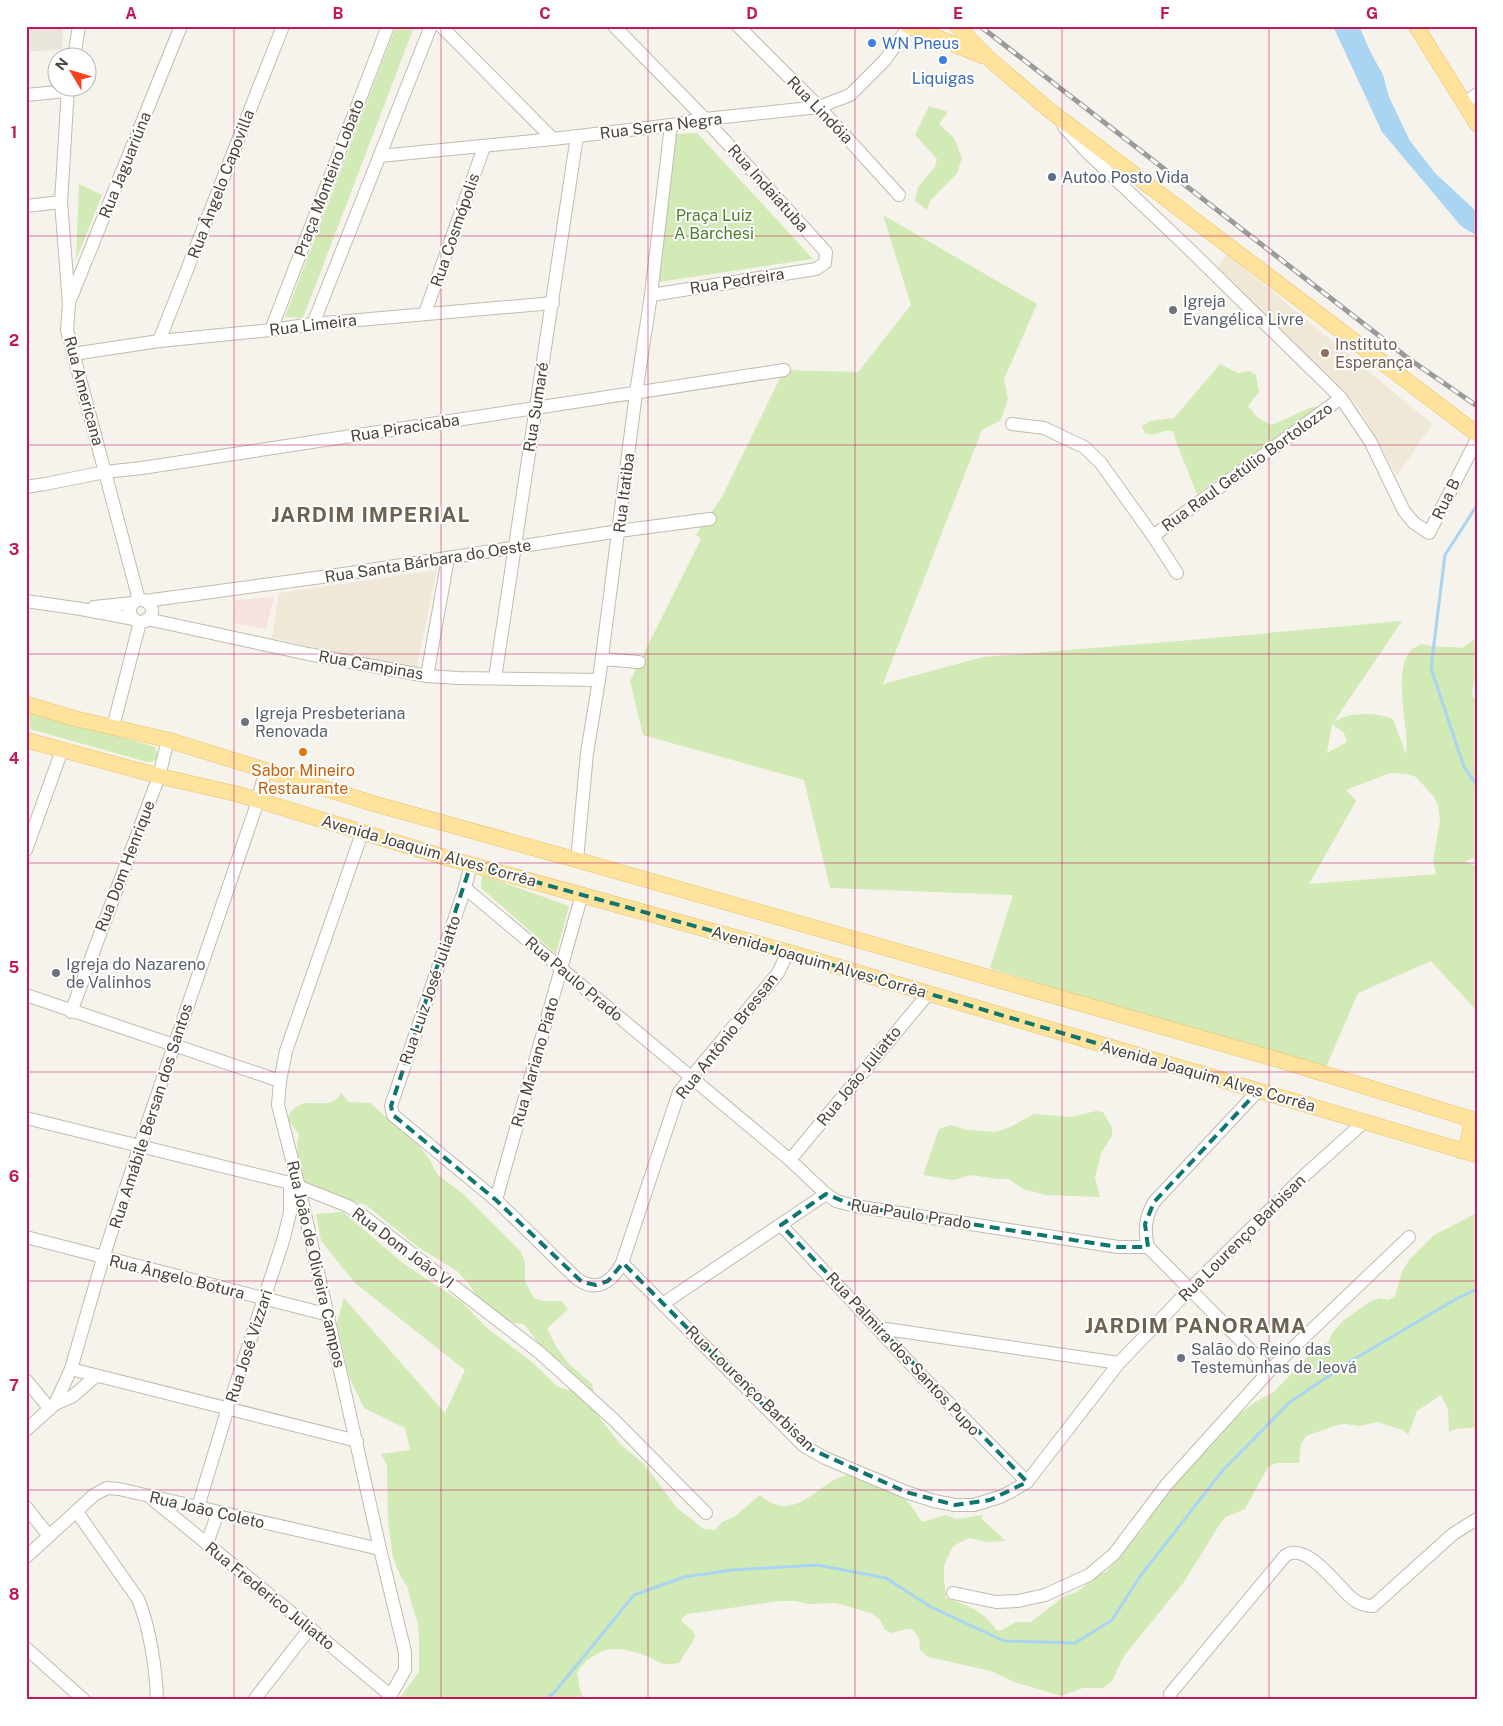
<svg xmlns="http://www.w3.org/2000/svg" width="1503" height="1726" viewBox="0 0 1503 1726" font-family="'Public Sans',sans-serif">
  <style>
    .residential { fill: #eae5da }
    .education { fill: #efe8d6 }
    .medical { fill: #f6e3e0 }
    .green { fill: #d2eab5; fill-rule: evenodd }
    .water { fill: #a9d4f2 }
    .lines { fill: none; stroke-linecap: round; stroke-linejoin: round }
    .stream { stroke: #a9d4f2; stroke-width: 3 }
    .minor-casing { stroke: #c2bbae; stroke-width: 14 }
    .major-casing { stroke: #e6c16a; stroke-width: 16 }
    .minor { stroke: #fff; stroke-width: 12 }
    .major { stroke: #ffe39c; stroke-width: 15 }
    .rail-casing { stroke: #9a9a9a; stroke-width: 5 }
    .rail { stroke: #fff; stroke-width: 3; stroke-dasharray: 9; stroke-linecap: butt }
    .marked { fill: none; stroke: #0f766e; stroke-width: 4; stroke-dasharray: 10 6; stroke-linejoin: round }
    .grid { fill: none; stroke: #c2185b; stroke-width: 1; stroke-opacity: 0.55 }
    .shop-dot { fill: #3f7fe0; stroke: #fff; stroke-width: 2 }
    .service-dot { fill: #5c6f8a; stroke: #fff; stroke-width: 2 }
    .worship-dot { fill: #6b7280; stroke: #fff; stroke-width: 2 }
    .education-dot { fill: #8d6e63; stroke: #fff; stroke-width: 2 }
    .food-dot { fill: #e8710a; stroke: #fff; stroke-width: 2 }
    .labels { text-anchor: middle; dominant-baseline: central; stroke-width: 4; stroke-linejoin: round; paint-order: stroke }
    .shop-label { font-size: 16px; fill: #366cbe; stroke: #fff; text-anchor: start }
    .street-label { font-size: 16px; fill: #4b4439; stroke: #fff }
    .service-label { font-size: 16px; fill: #4e5e75; stroke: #fff; text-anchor: start }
    .park-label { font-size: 16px; fill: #4a7f2a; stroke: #fff }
    .worship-label { font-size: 16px; fill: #5b616d; stroke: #fff; text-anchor: start }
    .education-label { font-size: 16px; fill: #785e54; stroke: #fff; text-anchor: start }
    .food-label { font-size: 16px; fill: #c56008; stroke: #fff }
    .district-label { font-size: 21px; font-weight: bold; letter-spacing: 1px; fill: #6e6250; stroke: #fff }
    .neatline { fill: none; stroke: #c2185b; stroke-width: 2 }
    .grid-label { font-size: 16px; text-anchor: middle; font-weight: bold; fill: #c2185b }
  </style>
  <rect width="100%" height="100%" fill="#f6f3ec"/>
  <!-- residential -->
  <polygon class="residential" points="26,26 63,26 62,49 26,52"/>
  <!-- education -->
  <g class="education">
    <polygon points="1227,254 1432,424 1397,476 1358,406 1216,270"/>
    <polygon points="437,570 416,671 272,638 279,593"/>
  </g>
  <!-- medical -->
  <polygon class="medical" points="274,597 266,629 233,623 236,600"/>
  <!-- green -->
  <g class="green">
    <polygon points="396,26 414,27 303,318 285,317"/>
    <polygon points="929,106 948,112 939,124 954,138 962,158 957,173 930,201 927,210 915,201 918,187 935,167 937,159 915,135"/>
    <polygon points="697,133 813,259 659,282 676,134"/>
    <polygon points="79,184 102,195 76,260"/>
    <path d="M883 215 1037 304 1004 379 1008 399 1001 420 982 430 883 684 983 657 1168 642 1402 621 1333 723C1336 721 1340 718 1344 717 1358 712 1379 714 1393 719L1406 755C1410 726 1391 674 1411 650 1413 648 1418 646 1421 644 1434 648 1448 646 1462 648L1477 638V678L1474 680 1472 695 1477 702V859L1474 858 1465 861 1477 867V1011L1431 961 1358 993 1323 1074 990 968 1013 895 830 888 804 780 643 735 630 681 701 539 696 535 722 497 784 370 858 372 911 305ZM1332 724 1344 733 1347 742 1327 753ZM1390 773 1406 774 1416 777 1434 797 1438 805 1440 820 1433 861 1436 874 1309 884 1356 801 1346 790Z"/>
    <path d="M1220 364 1238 373 1250 371 1256 375 1259 392 1248 406 1258 418 1271 425C1287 420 1305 407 1320 406L1197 494 1177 444 1173 431C1162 428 1157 438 1145 433L1142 426 1150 421 1174 418Z"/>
    <path d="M26 710 155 747C160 756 158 762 147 762L26 728Z"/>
    <polygon points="482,875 569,906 556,954 481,888"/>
    <path d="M341 1093 349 1102 370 1103 418 1145 428 1157 438 1175 462 1193 520 1251 525 1262V1281L534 1298 543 1301H561L568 1309 547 1329 556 1346 568 1363 592 1384 598 1412 601 1420 621 1445 644 1464 677 1508 704 1529 715 1530 722 1522 734 1517 760 1495C801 1530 822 1469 858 1475 865 1476 875 1484 882 1488 889 1492 900 1495 906 1500 912 1506 917 1515 922 1522L946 1515 956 1519 983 1515 982 1519 1006 1541 988 1542 969 1538 953 1546 944 1565V1579L946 1598C966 1605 985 1611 996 1630L1000 1631 1016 1622H1031L1063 1597 1077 1592 1096 1576 1106 1572 1142 1530 1168 1490 1237 1416 1255 1402 1274 1392 1312 1352 1329 1342 1332 1333 1344 1320 1371 1301 1380 1298 1388 1300 1395 1296 1402 1272 1409 1260 1434 1235 1477 1213V1427L1456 1429 1449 1432 1448 1409 1441 1395 1417 1411 1408 1435 1403 1430 1377 1422 1360 1426 1345 1424 1337 1425 1306 1436 1301 1444 1299 1463H1276L1268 1467 1245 1509 1226 1517 1221 1522 1184 1582 1124 1656 1112 1681 1103 1688H1083L1061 1696 1014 1682 991 1671 928 1657 920 1650 919 1638 913 1630 907 1629 891 1633 885 1630 880 1620 873 1614 836 1603 808 1604 796 1601H780L688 1614 683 1617 681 1621 693 1631 695 1637C692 1646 684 1652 680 1663 675 1663 669 1665 664 1664 658 1662 652 1658 646 1656 616 1645 598 1645 577 1672L580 1690 584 1700H398L419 1672V1636L417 1619 411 1603 408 1588 399 1573 393 1558 388 1522 387 1465 381 1454 410 1450 405 1428 364 1408 349 1377 337 1323 344 1298 445 1413 465 1370 355 1283 321 1241 316 1214 343 1212 404 1264 463 1303 487 1328 533 1363 558 1387 569 1390 573 1388 574 1376 566 1366 540 1346 525 1325 519 1323H500L484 1308 469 1284 457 1271 418 1247 366 1205 338 1197 324 1189 307 1185 299 1171 297 1144 299 1134 287 1119C301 1087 329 1117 341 1093Z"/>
    <polygon points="1096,1111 1103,1112 1112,1128 1112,1136 1101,1153 1095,1178 1100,1197 1046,1195 1023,1189 1009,1179 999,1179 971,1175 953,1180 923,1175 939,1129 951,1125 967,1130 996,1132 1010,1127 1034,1114 1071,1117"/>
  </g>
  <!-- water -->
  <polygon class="water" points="1333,26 1359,26 1371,53 1383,75 1389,97 1410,141 1435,173 1477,212 1477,236 1461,226 1382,132"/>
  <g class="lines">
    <!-- stream -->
    <g class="stream">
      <polyline points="1477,505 1445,555 1431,668 1464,767 1477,785"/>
      <polyline points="544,1700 554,1693 634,1595 684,1577 732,1570 817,1565 886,1578 931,1607 1004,1641 1075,1643 1112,1620 1141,1575 1224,1469 1290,1402 1351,1361 1456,1299 1477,1289"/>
    </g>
    <defs>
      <g id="minor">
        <polyline points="441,26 553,139"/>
        <polyline points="614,26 705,119 826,252 825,263 816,269 651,295"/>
        <polyline points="738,26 819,107 899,195"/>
        <polyline points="74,58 79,26"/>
        <polyline points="68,88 61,202 69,304 67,330 139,600"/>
        <polyline points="26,95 67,91"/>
        <polyline points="1465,103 1477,94"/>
        <polyline points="1064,127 1088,153 1187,247 1341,398 1370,441 1404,511 1414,523 1429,533 1477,439"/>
        <polyline points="380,156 553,139 671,125 705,119 819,107 850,95 885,60 909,26"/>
        <polyline points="26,206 61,202"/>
        <polyline points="70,300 181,26"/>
        <polyline points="425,313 484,147"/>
        <polyline points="313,324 431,26"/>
        <polyline points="271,330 388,26"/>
        <polyline points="159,341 283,26"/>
        <polyline points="73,354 159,341 271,330 313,324 553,303"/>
        <polyline points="1012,424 1044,428 1084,447 1100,462 1153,536 1177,573"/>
        <polyline points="26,487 45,484 105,472 142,468 784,370"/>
        <polyline points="1153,536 1341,398"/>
        <circle cx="141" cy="611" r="11"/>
        <polyline points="26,601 81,609 134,619"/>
        <polyline points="145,601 344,574 619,531 710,519"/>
        <polyline points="94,607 133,603"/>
        <polyline points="147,619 308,654 427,676 458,678 599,680"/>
        <polyline points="602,659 639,662"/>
        <polyline points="427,676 448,558"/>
        <polyline points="495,678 577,136"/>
        <polyline points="113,727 140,622"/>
        <polyline points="362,833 286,1051 280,1081 278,1105 299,1187 380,1549 405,1652 405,1670 388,1700"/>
        <polyline points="26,850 62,750"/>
        <polyline points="577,860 587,753 599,680 636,393 651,295 671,125"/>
        <path d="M471 864 465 888 391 1106 393 1115 496 1200 577 1279C597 1293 612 1282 622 1263L679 1092 778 973 788 952"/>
        <polyline points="465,888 790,1160 826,1194 836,1201 855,1206 1118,1247 1148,1247 1270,1370"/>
        <polyline points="26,995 280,1081"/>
        <polyline points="71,1012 159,776 168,740"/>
        <polyline points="26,1118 290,1183 348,1206 366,1218 540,1353 613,1419 706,1513"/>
        <polyline points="790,1160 928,994"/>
        <polyline points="496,1200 582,894"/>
        <polyline points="781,1225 923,1377 1027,1482"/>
        <polyline points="26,1237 329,1315"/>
        <path d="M1148 1247C1144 1230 1145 1218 1154 1202L1258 1091"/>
        <polyline points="622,1263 804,1446 825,1458 906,1492 934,1501 955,1505 974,1505 1000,1497 1012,1491 1027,1482 1119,1363 1189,1290 1305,1175 1364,1122"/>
        <polyline points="664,1303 826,1194"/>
        <polyline points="879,1328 1119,1363"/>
        <polyline points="71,1369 357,1441"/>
        <polyline points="26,1380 50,1409"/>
        <polyline points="55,1404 73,1396 96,1376"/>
        <polyline points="26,1430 55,1404 71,1369 103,1258 140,1145 258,801 265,771"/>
        <polyline points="151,1498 310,1628 391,1696"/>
        <polyline points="26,1507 49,1536"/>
        <polyline points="198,1507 228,1408 283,1241 290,1213 290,1183"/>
        <path d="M77 1512 138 1599C150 1628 156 1669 157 1700"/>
        <polyline points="207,1544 218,1512"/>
        <polyline points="26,1557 94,1495 107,1488 119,1489 380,1549"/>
        <polyline points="953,1593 996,1602 1018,1601 1045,1595 1089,1575 1114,1554 1167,1484 1270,1370 1409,1237"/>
        <polyline points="26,1648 84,1700"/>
        <path d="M1170 1694 1285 1556C1307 1540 1338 1588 1354 1600 1360 1604 1366 1606 1373 1606L1453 1534 1477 1519"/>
        <polyline points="254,1700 310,1628"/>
      </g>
      <g id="major">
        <polyline points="908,26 983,56"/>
        <polyline points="957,26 987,57 1049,110 1477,434"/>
        <polyline points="1416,26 1477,124"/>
        <polyline points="26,704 73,718 168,740 375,804 577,860 1286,1062 1477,1121"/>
        <polyline points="26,740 159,776 237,794 444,857 788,952 1477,1155"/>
        <path d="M1461 1151C1470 1141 1472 1131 1468 1118"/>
      </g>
    </defs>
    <!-- minor casing -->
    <use href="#minor" class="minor-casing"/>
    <!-- major casing -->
    <use href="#major" class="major-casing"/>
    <!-- minor -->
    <use href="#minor" class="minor"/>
    <!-- major -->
    <use href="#major" class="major"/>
    <defs>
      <polyline id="rail" points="980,26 1409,359 1477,406"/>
    </defs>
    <!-- rail casing -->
    <use href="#rail" class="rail-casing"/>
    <!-- rail -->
    <use href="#rail" class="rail"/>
  </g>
  <!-- marked area -->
  <path class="marked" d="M471 864 788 952 1258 1091 1154 1202 1145 1224 1148 1247H1118L855 1206 826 1194 781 1225 1027 1482 990 1500 955 1505 906 1492 804 1446 623 1263 608 1281 596 1285 582 1282 496 1200 393 1115 391 1106Z"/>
  <!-- grid -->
  <path class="grid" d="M234 26V1700M441 26V1700M648 26V1700M855 26V1700M1062 26V1700M1269 26V1700M26 236H1477M26 445H1477M26 654H1477M26 863H1477M26 1072H1477M26 1281H1477M26 1490H1477"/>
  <!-- markers -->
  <g class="shop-dot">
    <circle cx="872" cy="43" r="5"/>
    <circle cx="943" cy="60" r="5"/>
  </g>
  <circle class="service-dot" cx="1052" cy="177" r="5"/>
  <g class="worship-dot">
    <circle cx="1173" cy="310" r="5"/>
    <circle cx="245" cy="722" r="5"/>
    <circle cx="56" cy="973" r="5"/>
    <circle cx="1181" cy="1358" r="5"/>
  </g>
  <circle class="education-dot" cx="1325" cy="353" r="5"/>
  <circle class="food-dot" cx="303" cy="752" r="5"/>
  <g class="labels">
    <!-- shop labels -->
    <g class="shop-label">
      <text x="882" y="43">WN Pneus</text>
      <text x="943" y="78" text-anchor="middle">Liquigas</text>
    </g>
    <!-- street labels -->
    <g class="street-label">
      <text transform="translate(820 110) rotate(46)">Rua Lindóia</text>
      <text transform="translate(661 126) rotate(-7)">Rua Serra Negra</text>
      <text transform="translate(125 165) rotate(-68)">Rua Jaguariúna</text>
      <text transform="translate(329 178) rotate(-69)">Praça Monteiro Lobato</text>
      <text transform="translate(221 184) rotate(-69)">Rua Ângelo Capovilla</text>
      <text transform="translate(768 188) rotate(48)">Rua Indaiatuba</text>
      <text transform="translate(455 230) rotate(-71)">Rua Cosmópolis</text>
      <text transform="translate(737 281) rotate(-9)">Rua Pedreira</text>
      <text transform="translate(313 325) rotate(-7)">Rua Limeira</text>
      <text transform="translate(84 391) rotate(75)">Rua Americana</text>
      <text transform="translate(536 407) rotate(-81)">Rua Sumaré</text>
      <text transform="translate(405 428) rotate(-9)">Rua Piracicaba</text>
      <text transform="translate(1247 467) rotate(-36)">Rua Raul Getúlio Bortolozzo</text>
      <text transform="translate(624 493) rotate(-83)">Rua Itatiba</text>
      <text transform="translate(1446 499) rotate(-64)">Rua B</text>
      <text transform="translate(428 561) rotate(-9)">Rua Santa Bárbara do Oeste</text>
      <text transform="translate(371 665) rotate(10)">Rua Campinas</text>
      <text transform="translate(429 851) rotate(16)">Avenida Joaquim Alves Corrêa</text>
      <text transform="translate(125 866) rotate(-69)">Rua Dom Henrique</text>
      <text transform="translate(819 962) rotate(16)">Avenida Joaquim Alves Corrêa</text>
      <text transform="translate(574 979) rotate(40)">Rua Paulo Prado</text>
      <text transform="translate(430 990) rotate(-71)">Rua Luiz José Juliatto</text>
      <text transform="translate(727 1036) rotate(-52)">Rua Antônio Bressan</text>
      <text transform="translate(535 1062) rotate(-74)">Rua Mariano Piato</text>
      <text transform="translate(859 1076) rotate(-51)">Rua João Juliatto</text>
      <text transform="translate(1208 1076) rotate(16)">Avenida Joaquim Alves Corrêa</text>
      <text transform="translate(151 1116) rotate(-72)">Rua Amábile Bersan dos Santos</text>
      <text transform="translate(911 1214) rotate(9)">Rua Paulo Prado</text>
      <text transform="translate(1242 1238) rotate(-45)">Rua Lourenço Barbisan</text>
      <text transform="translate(403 1248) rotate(37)">Rua Dom João VI</text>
      <text transform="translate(316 1264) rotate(77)">Rua João de Oliveira Campos</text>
      <text transform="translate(177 1277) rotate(14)">Rua Ângelo Botura</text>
      <text transform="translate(249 1346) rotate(-72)">Rua José Vizzari</text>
      <text transform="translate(903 1354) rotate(47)">Rua Palmira dos Santos Pupo</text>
      <text transform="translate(750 1388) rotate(44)">Rua Lourenço Barbisan</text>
      <text transform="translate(207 1510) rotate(13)">Rua João Coleto</text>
      <text transform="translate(270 1596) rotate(39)">Rua Frederico Juliatto</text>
    </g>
    <!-- service labels -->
    <g class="service-label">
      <text x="1062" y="177">Autoo Posto Vida</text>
    </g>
    <!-- park labels -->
    <g class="park-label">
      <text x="714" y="215">Praça Luiz<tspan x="714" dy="18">A Barchesi</tspan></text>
    </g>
    <!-- worship labels -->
    <g class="worship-label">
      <text x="1183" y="301">Igreja<tspan x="1183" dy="18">Evangélica Livre</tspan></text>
      <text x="255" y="713">Igreja Presbeteriana<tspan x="255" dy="18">Renovada</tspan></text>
      <text x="66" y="964">Igreja do Nazareno<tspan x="66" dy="18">de Valinhos</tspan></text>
      <text x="1191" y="1349">Salão do Reino das<tspan x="1191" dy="18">Testemunhas de Jeová</tspan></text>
    </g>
    <!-- education labels -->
    <g class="education-label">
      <text x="1335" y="344">Instituto<tspan x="1335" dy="18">Esperança</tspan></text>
    </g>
    <!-- food labels -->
    <g class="food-label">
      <text x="303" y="770">Sabor Mineiro<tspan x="303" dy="18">Restaurante</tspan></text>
    </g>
    <!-- district labels -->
    <g class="district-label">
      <text x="371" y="514">JARDIM IMPERIAL</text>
      <text x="1196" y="1325">JARDIM PANORAMA</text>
    </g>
  </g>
  <!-- border -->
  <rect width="1503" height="1726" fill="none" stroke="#ffffff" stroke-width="55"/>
  <!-- north arrow -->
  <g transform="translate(72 72) rotate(308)"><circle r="24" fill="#ffffff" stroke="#b7b4b0"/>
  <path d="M0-4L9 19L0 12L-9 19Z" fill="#fc3f1d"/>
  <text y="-8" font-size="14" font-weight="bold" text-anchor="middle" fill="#4b4439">N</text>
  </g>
  <rect x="28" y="28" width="1448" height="1670" class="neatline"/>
  <g class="grid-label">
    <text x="131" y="19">A</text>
    <text x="338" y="19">B</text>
    <text x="545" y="19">C</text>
    <text x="752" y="19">D</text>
    <text x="958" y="19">E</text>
    <text x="1165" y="19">F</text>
    <text x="1372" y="19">G</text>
    <text x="14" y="138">1</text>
    <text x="14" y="346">2</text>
    <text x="14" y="555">3</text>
    <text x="14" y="764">4</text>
    <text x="14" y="973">5</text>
    <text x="14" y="1182">6</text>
    <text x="14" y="1391">7</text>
    <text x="14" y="1600">8</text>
  </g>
</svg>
